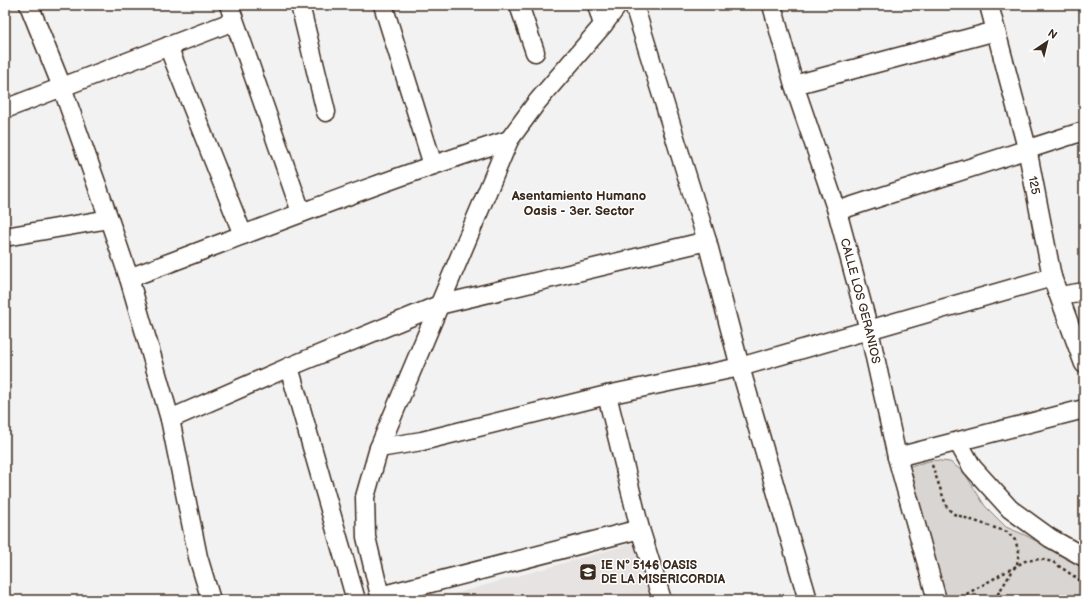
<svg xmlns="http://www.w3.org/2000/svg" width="1089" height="605" viewBox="0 0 1089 605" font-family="'Balsamiq Sans',sans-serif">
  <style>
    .built { fill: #e6e3e2 }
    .green { fill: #d8d5d2; stroke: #8a8078 }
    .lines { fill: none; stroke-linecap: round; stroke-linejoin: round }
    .minor-casing { stroke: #3b2a1e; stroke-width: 21 }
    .path { stroke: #3b2a1e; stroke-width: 2.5; stroke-dasharray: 3 3; stroke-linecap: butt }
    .minor { stroke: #fff; stroke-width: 18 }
    .labels { text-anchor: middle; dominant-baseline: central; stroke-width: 3; stroke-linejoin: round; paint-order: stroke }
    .street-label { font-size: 12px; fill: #3b2a1e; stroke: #fff }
    .poi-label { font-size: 12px; font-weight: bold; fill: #3b2a1e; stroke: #fff; text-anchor: start }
    .neighbourhood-label { font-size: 13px; font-weight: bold; fill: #3b2a1e; stroke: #fff }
  </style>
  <rect width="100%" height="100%" fill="#f3f2f2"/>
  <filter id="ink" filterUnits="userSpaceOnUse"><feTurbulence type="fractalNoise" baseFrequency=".025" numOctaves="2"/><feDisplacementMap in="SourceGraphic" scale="8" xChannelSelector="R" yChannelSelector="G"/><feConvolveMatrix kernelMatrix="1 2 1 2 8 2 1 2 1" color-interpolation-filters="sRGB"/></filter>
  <g filter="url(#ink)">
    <!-- built -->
    <polygon class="built" points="634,543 651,600 433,600"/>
    <!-- green -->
    <polygon class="green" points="933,460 950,462 964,472 985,506 1006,527 1025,535 1084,567 1084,600 945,600 908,470 910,466"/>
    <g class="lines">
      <defs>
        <g id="minor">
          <polyline points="29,5 62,87 109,219 129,278 170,419 198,557 211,600"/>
          <polyline points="229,5 301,212"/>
          <polyline points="300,5 326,112"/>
          <polyline points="383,5 433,165"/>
          <polyline points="519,5 535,52"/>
          <polyline points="597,5 603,25"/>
          <polyline points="634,5 707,241 740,367 808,600"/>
          <path id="s1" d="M772 5 794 85 837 211 869 330 897 457 937 600"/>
          <path id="s2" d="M989 5 1027 148 1052 277 1084 364"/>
          <polyline points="168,46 243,235"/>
          <polyline points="794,85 996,31"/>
          <polyline points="5,109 234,21"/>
          <polyline points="837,211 1084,131"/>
          <polyline points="5,237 109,219"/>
          <path d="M129 278C255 231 380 181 509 140"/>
          <polyline points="1060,296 1084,292"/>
          <polyline points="289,367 356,600"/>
          <polyline points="607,395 640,529 662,600"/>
          <polyline points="170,419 289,367 439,305 707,241"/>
          <polyline points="958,442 972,467 1010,509 1050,538 1084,557"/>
          <polyline points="379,448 422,441 607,395 740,367 1052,277"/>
          <polyline points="897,457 1084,409"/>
          <polyline points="380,596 640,529"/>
          <polyline points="381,600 366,537 365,497 379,448 509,140 537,102 603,25 618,5"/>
        </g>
      </defs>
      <!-- minor casing -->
      <use href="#minor" class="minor-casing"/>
      <!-- path -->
      <g class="path">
        <polyline points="932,465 947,508 954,514 1007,532 1015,540 1019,552 1017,564 994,600"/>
        <polyline points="956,600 1025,561 1040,559 1053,562 1084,583"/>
      </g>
      <!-- minor -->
      <use href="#minor" class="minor"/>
    </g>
  </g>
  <!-- icons -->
  <defs>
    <symbol id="school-square" viewBox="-11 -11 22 22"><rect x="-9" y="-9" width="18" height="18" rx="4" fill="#3b2a1e" stroke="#fff"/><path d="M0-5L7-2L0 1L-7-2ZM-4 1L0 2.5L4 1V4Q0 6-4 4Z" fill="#fff"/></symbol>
  </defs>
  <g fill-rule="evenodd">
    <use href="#school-square" x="578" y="562" width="20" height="20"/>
  </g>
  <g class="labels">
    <!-- street labels -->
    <g class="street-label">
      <text stroke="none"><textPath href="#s2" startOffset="186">125</textPath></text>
      <text stroke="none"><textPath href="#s1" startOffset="309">CALLE LOS GERANIOS</textPath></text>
    </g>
    <!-- poi labels -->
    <g class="poi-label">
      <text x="601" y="565">IE N° 5146 OASIS<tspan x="601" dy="14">DE LA MISERICORDIA</tspan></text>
    </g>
    <!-- neighbourhood labels -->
    <g class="neighbourhood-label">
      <text x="579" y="196">Asentamiento Humano<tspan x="579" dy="15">Oasis - 3er. Sector</tspan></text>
    </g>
  </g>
  <!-- margin -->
  <rect width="1089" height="605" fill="none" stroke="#fff" stroke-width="20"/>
  <rect x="10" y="10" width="1069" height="585" fill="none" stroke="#3b2a1e" stroke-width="1.5" filter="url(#ink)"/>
  <!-- north arrow -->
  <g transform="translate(1047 42) rotate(35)" stroke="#ffffff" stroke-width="3" paint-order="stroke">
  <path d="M0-3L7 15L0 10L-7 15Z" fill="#3b2a1e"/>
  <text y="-6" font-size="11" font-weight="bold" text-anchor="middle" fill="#3b2a1e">N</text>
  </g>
</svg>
